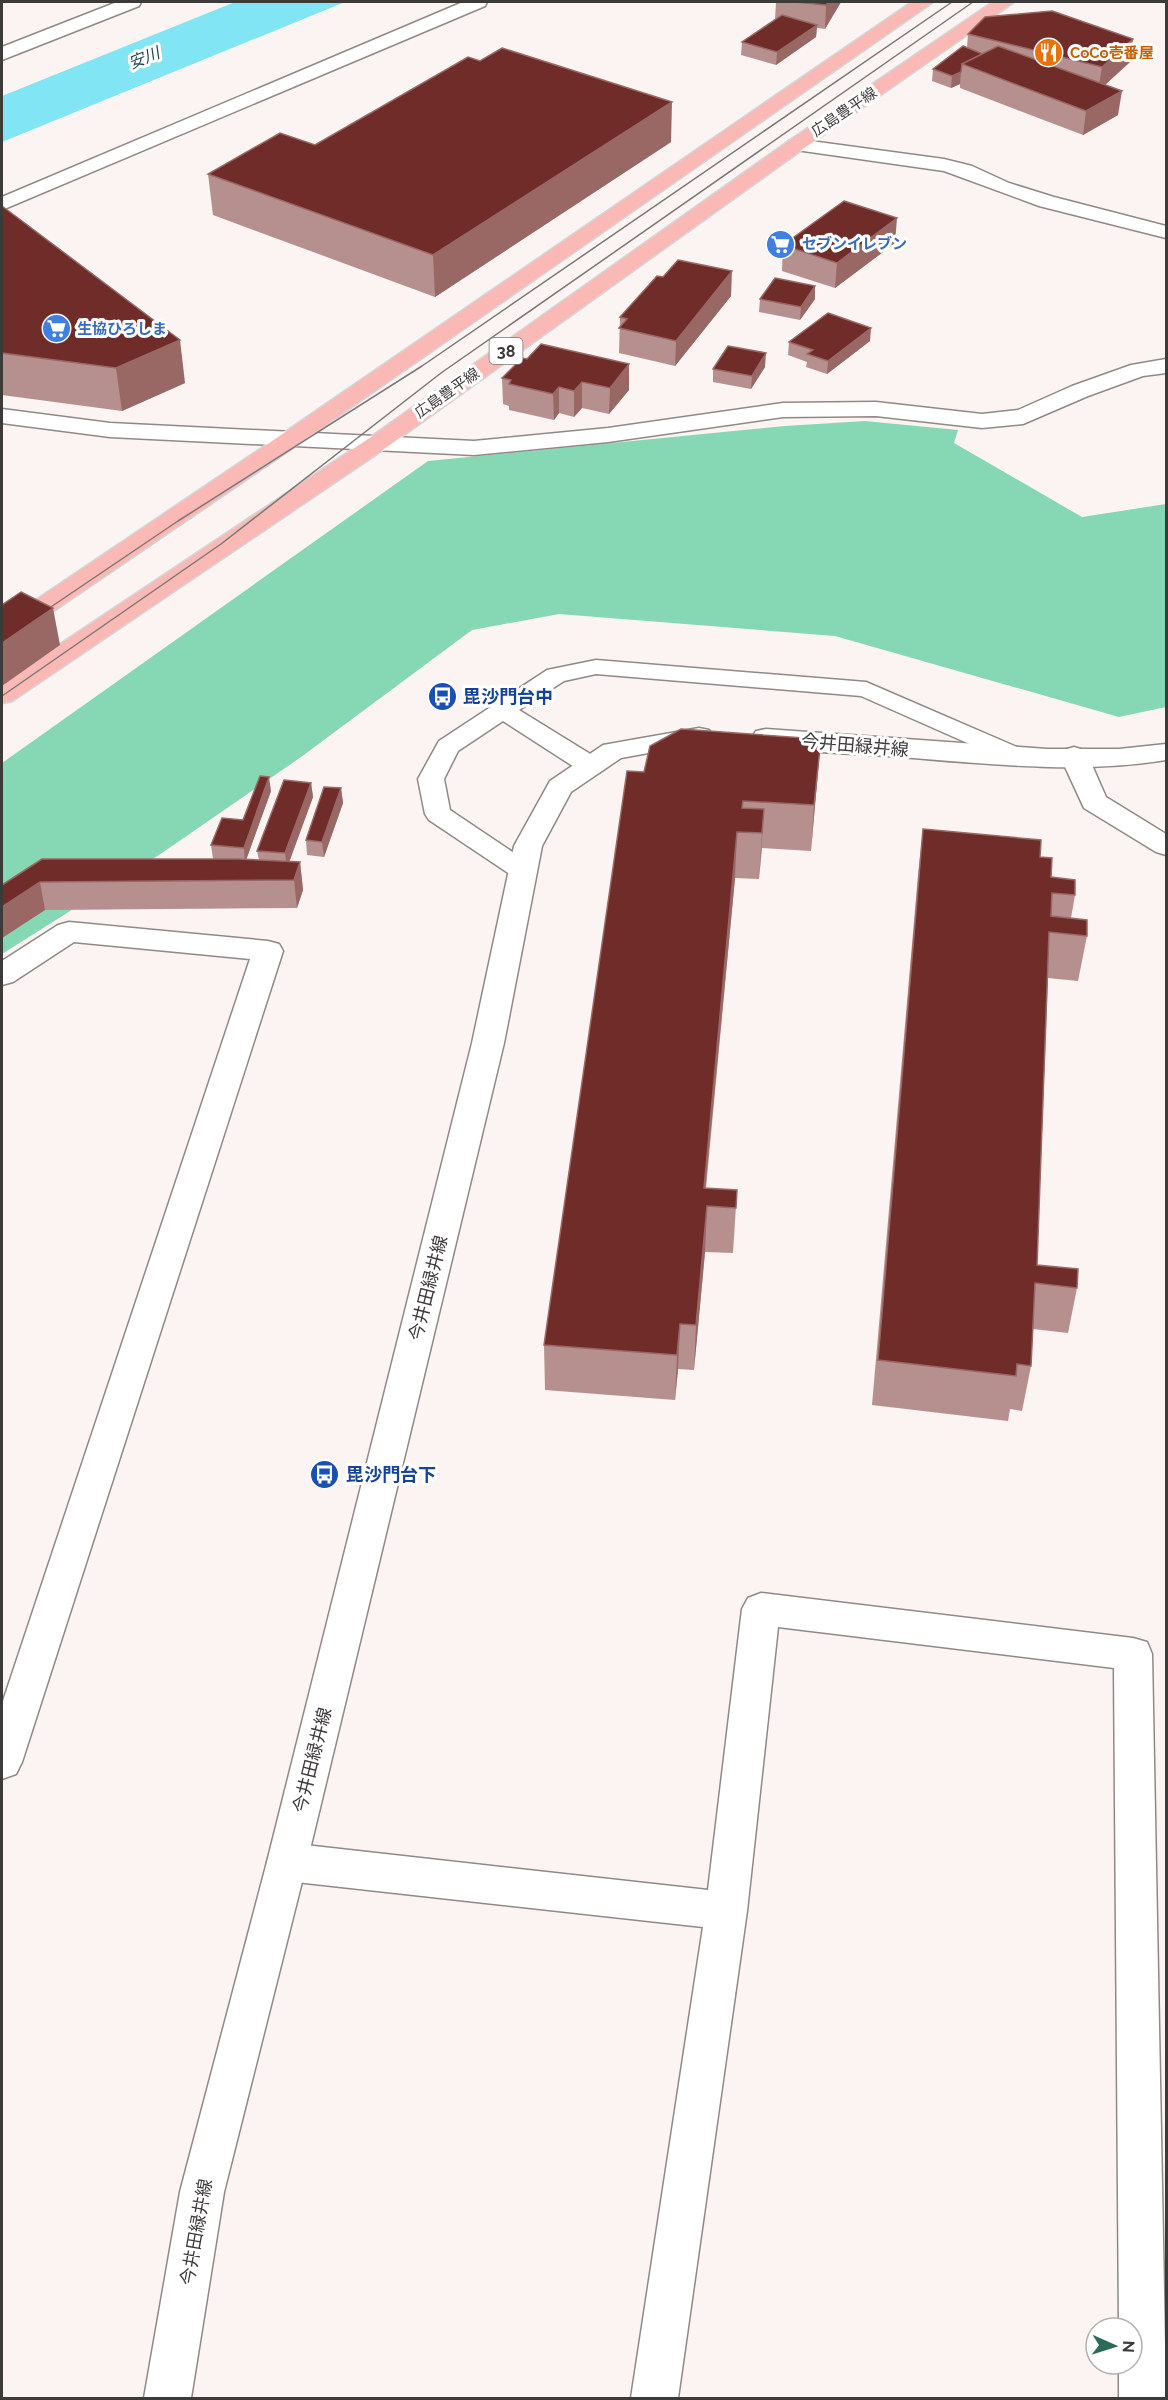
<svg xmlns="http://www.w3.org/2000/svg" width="1168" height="2400" viewBox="0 0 1168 2400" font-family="Raleway,'Noto Sans JP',sans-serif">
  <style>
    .forest { fill: #86d7b3 }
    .water { fill: #82e5f4 }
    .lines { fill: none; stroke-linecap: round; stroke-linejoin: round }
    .lane-casing { stroke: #8f8987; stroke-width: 3 }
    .street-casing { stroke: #8f8987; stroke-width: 3 }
    .secondary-casing { stroke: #8f8987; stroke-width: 3 }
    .primary-casing { stroke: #d4d4d4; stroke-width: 3 }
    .lane { fill: #fff; fill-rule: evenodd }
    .street { fill: #fff; fill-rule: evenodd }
    .secondary { fill: #fff; fill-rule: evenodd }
    .primary { fill: #fbb9b6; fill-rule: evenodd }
    .tram { stroke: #7b7876; stroke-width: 1.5 }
    .wall { fill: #b5908e }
    .shaded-wall { fill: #996865 }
    .building { fill: #6f2c29; stroke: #996865; stroke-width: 1.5 }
    .labels { text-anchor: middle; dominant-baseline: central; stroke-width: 6; stroke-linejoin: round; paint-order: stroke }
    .far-food-label { font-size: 15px; font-weight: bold; fill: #c56008; stroke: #fff; text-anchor: start }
    .far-street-label { font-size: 15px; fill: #3d3b3a; stroke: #fff }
    .far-shop-label { font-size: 15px; font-weight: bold; fill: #366cbe; stroke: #fff; text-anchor: start }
    .far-water-label { font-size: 16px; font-style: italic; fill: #17454b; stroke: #fff }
    .shield { fill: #fff; stroke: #777675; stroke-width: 1.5 }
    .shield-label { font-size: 16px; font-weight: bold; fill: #3d3b3a }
    .transit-label { font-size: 18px; font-weight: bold; fill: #164399; stroke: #fff; text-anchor: start }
    .street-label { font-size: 18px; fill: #3d3b3a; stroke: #fff }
  </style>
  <rect width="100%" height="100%" fill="#fbf4f2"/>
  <!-- forest -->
  <polygon class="forest" points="865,421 958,430 954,443 1082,517 1166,504 1166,707 1119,717 835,636 559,614 472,630 301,757 162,853 2,954 2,763 428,461 785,426"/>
  <!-- water -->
  <polygon class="water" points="235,2 345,2 2,142 2,96"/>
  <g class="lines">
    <defs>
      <polygon id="lane" points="596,660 866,682 1026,751 1030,756 1026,761 1017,764 1008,761 861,696 596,674 564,681 519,710 600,760 604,766 600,772 591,774 582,772 503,721 458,751 444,779 450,810 532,865 536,871 532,877 523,880 514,877 429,820 425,814 418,779 439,741 547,670"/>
      <g id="street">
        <polygon points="796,139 944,159 972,166 1009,183 1054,197 1166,226 1166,238 1039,206 944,171 789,149 786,145 789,141"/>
        <polygon points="1166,359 1166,373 1143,376 1088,396 1023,424 982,428 876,416 783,417 608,442 474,455 110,437 2,423 2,409 110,423 474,441 608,428 783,403 876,402 982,414 1018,410 1072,386 1131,365"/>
        <polygon points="1074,747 1084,750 1088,756 1106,797 1166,834 1166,855 1156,852 1084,808 1060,756 1064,750"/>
        <polygon points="69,922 268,941 279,944 283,951 22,1762 16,1774 2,1779 2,1704 250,959 74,942 13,982 2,985 2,961 58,925"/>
        <polygon points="761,1593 1133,1638 1147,1642 1152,1654 1166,2398 1119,2398 1119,2364 1132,2364 1132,2328 1119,2328 1114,1668 778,1627 747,1911 678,2398 631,2398 703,1927 287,1881 273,1875 267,1862 273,1849 287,1843 708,1890 742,1609 748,1598"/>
      </g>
      <g id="secondary">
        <polygon points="117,2 141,2 139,6 2,60 2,47"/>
        <polygon points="463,2 487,2 485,6 2,210 2,197"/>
        <polygon points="699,728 709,730 713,736 709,742 621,758 571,792 542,846 504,1043 307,1862 224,2192 191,2398 144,2398 180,2192 267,1862 472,1043 514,846 550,781 603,745"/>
        <path d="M766 729 1047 749H1119L1166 744V760C1075 775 980 763 888 756 845 753 798 753 756 743L752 737 756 731Z"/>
      </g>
      <g id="primary">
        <polygon points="912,2 933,2 297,445 11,640 2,642 2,623 281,435"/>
        <polygon points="993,2 1014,2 803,149 387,447 12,701 2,703 2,683 371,437 789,141"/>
      </g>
    </defs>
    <!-- lane casing -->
    <use href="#lane" class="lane-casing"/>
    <!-- street casing -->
    <use href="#street" class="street-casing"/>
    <!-- secondary casing -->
    <use href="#secondary" class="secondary-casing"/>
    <!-- primary casing -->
    <use href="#primary" class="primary-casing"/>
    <!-- lane -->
    <use href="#lane" class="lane"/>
    <!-- street -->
    <use href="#street" class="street"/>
    <!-- secondary -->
    <use href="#secondary" class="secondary"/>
    <!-- primary -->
    <use href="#primary" class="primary"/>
    <!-- tram -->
    <g class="tram">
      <polyline points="39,615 178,521 422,366 952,2"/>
      <polyline points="2,696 221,544 441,373 973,2"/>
    </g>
  </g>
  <!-- wall -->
  <g class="wall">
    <polygon points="776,2 841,2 825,29 817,28 816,37 776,65 741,55 742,42 775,20"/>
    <polygon points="968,34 1130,62 1105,85 1118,115 1083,135 960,88 960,84 951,88 932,81 933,69 967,48"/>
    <polygon points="671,142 435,297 213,215 208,174 315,145"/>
    <polygon points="2,206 185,383 122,411 2,395"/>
    <polygon points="895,243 835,288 782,271 783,245"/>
    <polygon points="815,286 815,299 800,320 759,312 760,299"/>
    <polygon points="731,296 675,366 619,353 620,317"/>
    <polygon points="870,341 827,374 806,367 807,362 788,355 789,342"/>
    <polygon points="527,359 629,364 629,390 609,414 582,408 574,417 559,413 554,420 509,410 509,406 503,404 502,378"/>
    <polygon points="765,367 751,389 713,382 713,369"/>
    <polygon points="820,748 811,851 762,848 759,879 735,878 706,1188 737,1190 733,1253 705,1252 694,1370 678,1369 675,1400 545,1390 544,1345 644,772"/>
    <polygon points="311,783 313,797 289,862 300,862 303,890 297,908 45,910 2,938 2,885 213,859 211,845 243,820 271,791 246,860 259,860 257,851"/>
    <polygon points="341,788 343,803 324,857 307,855 306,840"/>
    <polygon points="923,829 1040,857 1051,877 1075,895 1071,918 1087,936 1078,981 1048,978 1037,1265 1077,1288 1068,1333 1033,1329 1031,1366 1022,1411 1010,1409 1008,1421 872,1405 918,875"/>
  </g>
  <!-- shaded-wall -->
  <g class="shaded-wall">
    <polygon points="829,2 841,2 825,29 826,5"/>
    <polygon points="817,25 816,37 776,65 777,52"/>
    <polygon points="1133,39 1130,62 1098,91 1102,67"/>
    <polygon points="961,72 960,84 951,88 952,76"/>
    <polygon points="1122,91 1118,115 1083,135 1086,111"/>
    <polygon points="672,102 671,142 435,297 433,255"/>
    <polygon points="897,218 895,243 835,288 837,263"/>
    <polygon points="732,271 731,296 675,366 676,341"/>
    <polygon points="815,286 815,299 800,320 801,307"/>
    <polygon points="871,328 870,341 827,374 828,361"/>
    <polygon points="180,340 185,383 122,411 116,368"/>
    <polygon points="766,353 765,367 751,389 752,376"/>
    <polygon points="629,364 629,390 609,414 610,388"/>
    <polygon points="582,382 582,408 574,417 574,391"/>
    <polygon points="559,387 559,413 554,420 553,394"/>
    <polygon points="53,608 60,645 2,686 2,643"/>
    <polygon points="820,748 816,794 811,851 814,805"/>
    <polygon points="269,777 271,791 245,863 244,848"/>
    <polygon points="311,783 313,797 287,868 285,853"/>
    <polygon points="341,788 343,803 324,857 322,842"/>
    <polygon points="764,809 761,855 759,879 762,833"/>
    <polygon points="737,832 735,878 701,1233 704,1188"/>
    <polygon points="300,862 303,890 297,908 294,880"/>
    <polygon points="40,882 45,910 2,938 2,907"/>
    <polygon points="707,1206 705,1252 694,1370 696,1325"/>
    <polygon points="680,1324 678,1369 675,1400 677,1355"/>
  </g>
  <!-- building -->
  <g class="building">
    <polygon points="795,2 829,2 826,5"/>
    <polygon points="1052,11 1133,39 1102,67 968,34 985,17"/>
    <polygon points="782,15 817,25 777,52 742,42"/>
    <polygon points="963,46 983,54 962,64 961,72 952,76 933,69"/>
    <polygon points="998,46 1122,91 1086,111 962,64"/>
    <polygon points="502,48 672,102 433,255 208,174 280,133 315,145 468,57 480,61"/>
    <polygon points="844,201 897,218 837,263 783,245"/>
    <polygon points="2,206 180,340 116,368 2,353"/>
    <polygon points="678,260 732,271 676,341 619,328 627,319 620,317 657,276 663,277"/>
    <polygon points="775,278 815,286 801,307 760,299"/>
    <polygon points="828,313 871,328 828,361 807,354 813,350 789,342"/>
    <polygon points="541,344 629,364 610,388 582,382 574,391 559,387 553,394 509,384 511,380 502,378 522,358 527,359"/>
    <polygon points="728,346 766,353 752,376 713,369"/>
    <polygon points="21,592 53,608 2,643 2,605"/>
    <polygon points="681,729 804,738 820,748 814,805 743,801 742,808 764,809 762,833 737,832 704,1188 737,1190 736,1208 707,1206 696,1325 680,1324 677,1355 544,1345 627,771 644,772 650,746"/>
    <polygon points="260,776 269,777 244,848 211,845 222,818 243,820"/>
    <polygon points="284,780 311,783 285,853 257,851"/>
    <polygon points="324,787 341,788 322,842 306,840"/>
    <polygon points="923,829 1041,840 1040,857 1052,858 1051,877 1075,880 1075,895 1052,893 1051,916 1087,920 1087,936 1049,932 1037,1265 1078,1269 1077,1288 1035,1283 1031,1366 1017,1364 1016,1376 878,1360"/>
    <polygon points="42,859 238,859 300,862 294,880 40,882 2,907 2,885"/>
  </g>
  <!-- icons -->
  <defs>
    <symbol id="restaurant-disc" viewBox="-11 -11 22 22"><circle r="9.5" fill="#e8710a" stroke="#fff"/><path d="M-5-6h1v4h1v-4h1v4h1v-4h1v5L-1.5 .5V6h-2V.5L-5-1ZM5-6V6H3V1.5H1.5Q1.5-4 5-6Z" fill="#fff"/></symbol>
    <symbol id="supermarket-disc" viewBox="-11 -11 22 22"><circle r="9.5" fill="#3f7fe0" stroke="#fff"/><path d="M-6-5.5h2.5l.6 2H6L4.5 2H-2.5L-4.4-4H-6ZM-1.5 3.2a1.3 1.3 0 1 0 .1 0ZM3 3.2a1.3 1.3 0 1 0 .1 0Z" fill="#fff"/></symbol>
    <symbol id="bus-disc" viewBox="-11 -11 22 22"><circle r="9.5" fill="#1a4fb4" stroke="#fff"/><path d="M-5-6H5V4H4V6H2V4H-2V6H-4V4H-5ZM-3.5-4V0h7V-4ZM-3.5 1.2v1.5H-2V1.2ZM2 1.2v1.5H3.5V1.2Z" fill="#fff"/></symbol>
  </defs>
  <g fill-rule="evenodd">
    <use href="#restaurant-disc" x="1032" y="36" width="33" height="33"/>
    <use href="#supermarket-disc" x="764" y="228" width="33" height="33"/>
    <use href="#supermarket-disc" x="40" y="312" width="33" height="33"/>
    <use href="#bus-disc" x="426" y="680" width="33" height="33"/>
    <use href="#bus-disc" x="308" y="1458" width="33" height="33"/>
  </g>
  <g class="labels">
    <!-- far-food labels -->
    <g class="far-food-label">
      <text x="1070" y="53">CoCo壱番屋</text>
    </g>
    <!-- far-street labels -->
    <g class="far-street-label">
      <text transform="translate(844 112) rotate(-34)">広島豊平線</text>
      <text transform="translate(447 393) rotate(-35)">広島豊平線</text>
    </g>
    <!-- far-shop labels -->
    <g class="far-shop-label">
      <text x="802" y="244">セブンイレブン</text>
      <text x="77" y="329">生協ひろしま</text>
    </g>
    <!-- far-water labels -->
    <g class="far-water-label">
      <text transform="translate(144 58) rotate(-22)">安川</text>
    </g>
    <!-- shield labels -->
    <rect class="shield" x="489.5" y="338" width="33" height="26" rx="4.5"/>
    <g class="shield-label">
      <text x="506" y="351">38</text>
    </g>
    <!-- transit labels -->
    <g class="transit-label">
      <text x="463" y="696">毘沙門台中</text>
      <text x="346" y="1474">毘沙門台下</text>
    </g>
    <!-- street labels -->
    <g class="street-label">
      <text transform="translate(855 745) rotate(5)">今井田緑井線</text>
      <text transform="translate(428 1288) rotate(-76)">今井田緑井線</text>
      <text transform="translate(312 1760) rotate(-76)">今井田緑井線</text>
      <text transform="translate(196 2232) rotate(-80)">今井田緑井線</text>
    </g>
  </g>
  <!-- border -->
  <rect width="1168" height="2400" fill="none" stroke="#3d3b3a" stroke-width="6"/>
  <!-- north arrow -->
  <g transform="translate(1114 2346) rotate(93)"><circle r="28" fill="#ffffff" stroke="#b1b1b0" stroke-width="1.5"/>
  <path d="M0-4.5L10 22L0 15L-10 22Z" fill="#2b6b59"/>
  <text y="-9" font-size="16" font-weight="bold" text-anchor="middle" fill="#3d3b3a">N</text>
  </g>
</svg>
